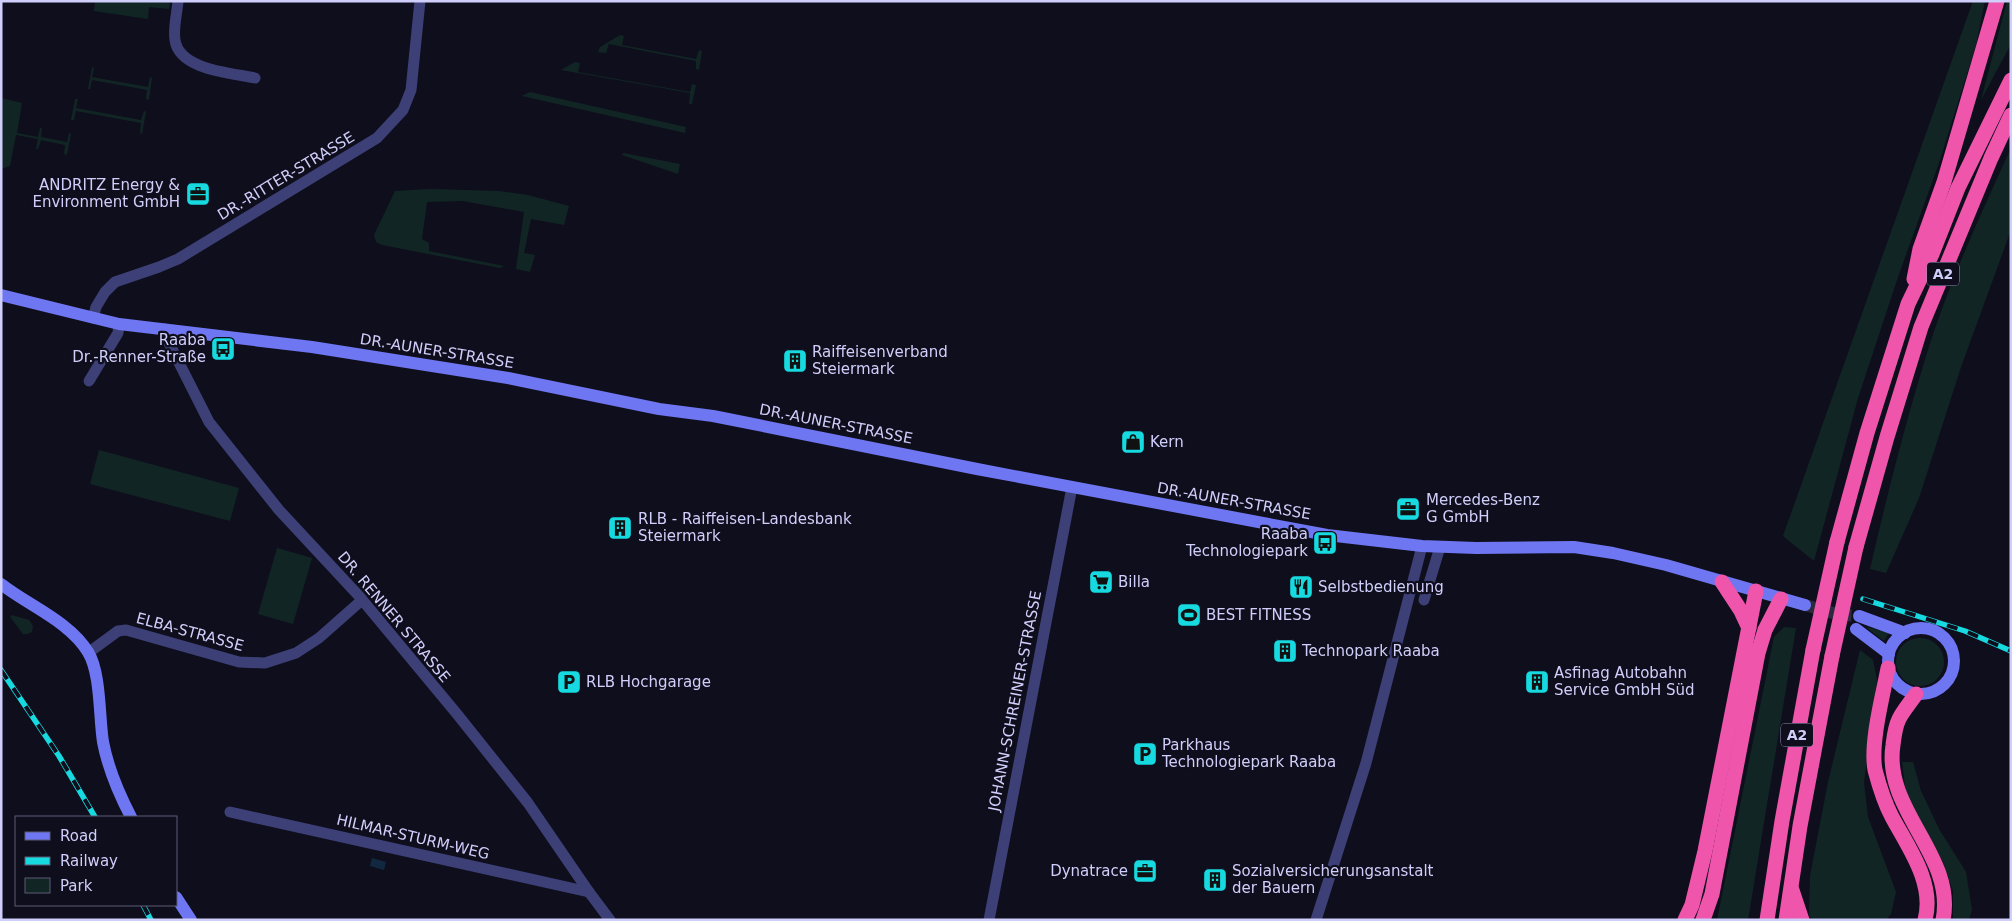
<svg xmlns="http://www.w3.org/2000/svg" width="2012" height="921" viewBox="0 0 2012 921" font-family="'DejaVu Sans',sans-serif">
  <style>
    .green { fill: #112624 }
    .water { fill: #122841 }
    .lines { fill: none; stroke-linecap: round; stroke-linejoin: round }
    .secondary-tunnel { stroke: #2c2b3e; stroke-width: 12; stroke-dasharray: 12 6; stroke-linecap: butt }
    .street { stroke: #3d4077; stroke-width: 11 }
    .secondary { stroke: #6f76f1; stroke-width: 12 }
    .highway { stroke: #ee55ab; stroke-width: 15 }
    .rail-casing { stroke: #16dadf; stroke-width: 5.5 }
    .rail { stroke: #0f0e1d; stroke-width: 4; stroke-dasharray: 11; stroke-linecap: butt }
    .highway-bridge { stroke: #ee55ab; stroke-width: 15 }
    .labels { text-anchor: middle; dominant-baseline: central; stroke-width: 4.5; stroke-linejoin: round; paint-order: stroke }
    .shield { fill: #0f0e1d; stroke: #9694b8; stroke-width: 1 }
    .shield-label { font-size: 14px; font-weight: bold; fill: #d0cefa }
    .street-label { font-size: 15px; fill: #d0cefa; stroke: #0f0e1d }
    .poi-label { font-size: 15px; fill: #d0cefa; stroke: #0f0e1d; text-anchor: start }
  </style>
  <rect width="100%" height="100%" fill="#0f0e1d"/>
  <!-- green -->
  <g class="green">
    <polygon points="95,1 170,1 169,9 149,7 148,19 94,11"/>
    <polygon points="1973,1 1985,1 1976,45 1940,160 1898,277 1858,398 1814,561 1783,536"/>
    <polygon points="2007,1 2011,1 2011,44 1981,100"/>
    <polygon points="620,35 624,36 622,45 696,59 699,50 702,51 699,70 696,69 696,61 609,44 606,53 598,52 600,47"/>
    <polygon points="575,62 580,63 578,72 690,92 692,84 696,85 692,104 689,104 690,93 561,70"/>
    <polygon points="92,67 94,68 92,77 148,87 150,77 152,78 149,100 146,99 147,90 92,80 90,89 88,89"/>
    <polygon points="530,92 686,127 685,133 522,96"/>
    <polygon points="1,98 22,103 17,133 38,137 40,128 42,128 41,137 67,142 69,133 71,134 67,155 64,154 65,145 41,140 38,149 36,149 38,139 16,135 10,166 1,169"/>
    <polygon points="75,99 78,99 76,108 141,120 144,111 146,112 142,134 140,133 141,123 76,111 74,120 71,120"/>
    <path d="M2011 148V230L1961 367 1919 498 1886 573 1870 569C1886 500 1903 431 1924 363 1946 289 1979 218 2011 148Z"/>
    <polygon points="623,153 680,164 678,174 622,155"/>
    <polygon points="430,189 499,191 528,195 569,206 564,225 531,219 524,253 535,255 530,272 516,269 524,212 463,201 427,202 422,239 429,243 429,251 504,266 500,268 382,245 376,242 374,235 395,191"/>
    <polygon points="99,450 239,488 230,521 90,484"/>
    <polygon points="277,548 312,558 293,624 258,614"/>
    <polygon points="12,615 29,620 33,626 32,632 27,634 23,634 10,617"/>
    <polygon points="1784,627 1796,628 1748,920 1717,920 1774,637"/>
    <polygon points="1868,627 1889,633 1884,641 1868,629"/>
    <circle cx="1920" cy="662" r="24"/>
    <polygon points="1860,650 1873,660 1877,680 1864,783 1868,817 1896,892 1891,914 1886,920 1812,920 1809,915 1810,876 1828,782"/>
    <polygon points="1902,762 1913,762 1921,791 1939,829 1966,872 1972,910 1969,920 1953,920 1953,891 1943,862 1906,794"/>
  </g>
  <!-- water -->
  <polygon class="water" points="372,858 386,862 384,870 370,866"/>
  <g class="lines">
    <!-- secondary-tunnel -->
    <polyline class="secondary-tunnel" points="1805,605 1840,615 1859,616"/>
    <!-- street -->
    <g class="street">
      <path d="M178 1C177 14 173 28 175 40 179 70 232 73 255 78"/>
      <polyline points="93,318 96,307 105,292 115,282 159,267 178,259 377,138 403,110 411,90 420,1"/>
      <polyline points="165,329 168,341 209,422 279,510 359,596 457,714 528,803 589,892 610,920"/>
      <polyline points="89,381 118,333 119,324"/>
      <polyline points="1424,600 1440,547"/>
      <polyline points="88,653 118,631 126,630 239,662 265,663 296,653 319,638 362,600"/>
      <polyline points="230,812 589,892"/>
      <polyline points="989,920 1072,487"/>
      <polyline points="1316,920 1366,763 1422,546"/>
    </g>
    <!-- secondary -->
    <g class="secondary">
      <polyline points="1,295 119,324 312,347 508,378 659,409 713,416 977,469 1327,535 1422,546 1476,548 1574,547 1613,553 1666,565 1805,605"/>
      <path d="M1 584C29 606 69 621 88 652 101 673 99 717 103 742 108 768 119 794 131 817"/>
      <polyline points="1859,616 1905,633"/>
      <circle cx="1921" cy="661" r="33"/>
      <polyline points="1856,629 1889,654"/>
      <polyline points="176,897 191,920"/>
    </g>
    <!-- highway -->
    <g class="highway">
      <polyline points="1914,279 1920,249 1944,182 1997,1"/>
      <polyline points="1837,542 1867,433 1908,304 1932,254 1958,188 2011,80"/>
      <polyline points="1856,547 1887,437 1921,327 1991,158 2011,115"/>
      <polyline points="1722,582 1741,611 1749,628"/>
      <path d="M1888 668C1883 695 1870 743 1875 770 1879 785 1884 802 1892 817 1908 847 1935 883 1925 920"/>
      <path d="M1916 694C1910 703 1903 711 1899 719 1895 727 1894 737 1893 745 1883 811 1956 855 1943 920"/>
      <polyline points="1792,890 1802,920"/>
      <polyline points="1685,920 1692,905 1705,851 1756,591"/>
      <polyline points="1703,920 1712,894 1758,653 1765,630 1781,599"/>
      <polyline points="1767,920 1782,821 1813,650"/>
      <polyline points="1786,920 1800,826 1832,656"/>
    </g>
    <defs>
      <g id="rail">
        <polyline points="1863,599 1965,631 2011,651"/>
        <polyline points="1,670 59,756 95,817"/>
        <polyline points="143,905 151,920"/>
      </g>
    </defs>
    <!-- rail casing -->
    <use href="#rail" class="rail-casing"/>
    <!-- rail -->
    <use href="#rail" class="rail"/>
    <!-- highway-bridge -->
    <g class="highway-bridge">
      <polyline points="1813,650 1837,542"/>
      <polyline points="1832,656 1856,547"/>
    </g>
  </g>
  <!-- icons -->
  <defs>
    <symbol id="office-square" viewBox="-11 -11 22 22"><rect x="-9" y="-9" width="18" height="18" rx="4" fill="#16dadf" stroke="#0f0e1d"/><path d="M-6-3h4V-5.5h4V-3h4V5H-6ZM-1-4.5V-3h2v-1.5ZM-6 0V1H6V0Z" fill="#111"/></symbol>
    <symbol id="bus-square" viewBox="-11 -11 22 22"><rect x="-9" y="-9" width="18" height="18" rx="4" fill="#16dadf" stroke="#0f0e1d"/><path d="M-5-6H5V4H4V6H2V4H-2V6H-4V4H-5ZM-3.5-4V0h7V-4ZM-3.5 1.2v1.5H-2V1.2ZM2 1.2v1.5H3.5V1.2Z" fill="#111"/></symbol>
    <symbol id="building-square" viewBox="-11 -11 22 22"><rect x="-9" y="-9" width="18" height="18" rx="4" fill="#16dadf" stroke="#0f0e1d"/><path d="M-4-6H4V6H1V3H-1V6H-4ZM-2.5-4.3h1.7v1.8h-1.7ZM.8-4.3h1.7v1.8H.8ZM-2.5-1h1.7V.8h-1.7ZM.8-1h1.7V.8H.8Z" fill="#111"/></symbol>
    <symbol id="shop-square" viewBox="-11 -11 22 22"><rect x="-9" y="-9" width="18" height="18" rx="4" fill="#16dadf" stroke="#0f0e1d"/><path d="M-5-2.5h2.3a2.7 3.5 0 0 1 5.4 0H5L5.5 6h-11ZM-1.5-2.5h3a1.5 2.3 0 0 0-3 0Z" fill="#111"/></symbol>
    <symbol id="supermarket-square" viewBox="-11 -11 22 22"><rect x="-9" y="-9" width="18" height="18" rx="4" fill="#16dadf" stroke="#0f0e1d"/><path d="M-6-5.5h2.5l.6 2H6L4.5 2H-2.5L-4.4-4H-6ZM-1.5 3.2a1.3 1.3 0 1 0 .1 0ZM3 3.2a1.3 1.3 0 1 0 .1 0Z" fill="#111"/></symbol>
    <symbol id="restaurant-square" viewBox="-11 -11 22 22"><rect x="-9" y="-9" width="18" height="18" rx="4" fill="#16dadf" stroke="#0f0e1d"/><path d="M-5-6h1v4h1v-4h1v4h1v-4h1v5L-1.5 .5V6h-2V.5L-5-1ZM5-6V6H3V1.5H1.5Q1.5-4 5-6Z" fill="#111"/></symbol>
    <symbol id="stadium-square" viewBox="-11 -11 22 22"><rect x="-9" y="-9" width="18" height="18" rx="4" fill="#16dadf" stroke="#0f0e1d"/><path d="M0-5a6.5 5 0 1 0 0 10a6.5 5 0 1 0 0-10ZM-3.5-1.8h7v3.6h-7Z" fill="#111"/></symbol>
    <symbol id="parking-square" viewBox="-11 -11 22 22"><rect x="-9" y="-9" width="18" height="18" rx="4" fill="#16dadf" stroke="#0f0e1d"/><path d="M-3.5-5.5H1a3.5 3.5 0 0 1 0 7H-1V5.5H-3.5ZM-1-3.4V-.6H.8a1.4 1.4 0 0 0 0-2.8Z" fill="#111"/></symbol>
  </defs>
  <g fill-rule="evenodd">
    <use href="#office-square" x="184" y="180" width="28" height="28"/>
    <use href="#bus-square" x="209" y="335" width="28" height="28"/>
    <use href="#building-square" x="781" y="347" width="28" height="28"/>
    <use href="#shop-square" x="1119" y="428" width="28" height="28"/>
    <use href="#office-square" x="1394" y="495" width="28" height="28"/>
    <use href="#building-square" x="606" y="514" width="28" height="28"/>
    <use href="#bus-square" x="1311" y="529" width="28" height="28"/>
    <use href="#supermarket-square" x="1087" y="568" width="28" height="28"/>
    <use href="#restaurant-square" x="1287" y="573" width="28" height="28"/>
    <use href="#stadium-square" x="1175" y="601" width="28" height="28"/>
    <use href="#building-square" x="1271" y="637" width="28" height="28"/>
    <use href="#parking-square" x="555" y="668" width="28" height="28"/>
    <use href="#building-square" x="1523" y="668" width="28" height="28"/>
    <use href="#parking-square" x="1131" y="740" width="28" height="28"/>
    <use href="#office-square" x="1131" y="857" width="28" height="28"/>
    <use href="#building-square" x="1201" y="866" width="28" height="28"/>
  </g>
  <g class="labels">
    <!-- shield labels -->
    <g class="shield">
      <rect x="1927" y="262.5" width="32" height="23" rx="4"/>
      <rect x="1781" y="723.5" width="32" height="23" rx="4"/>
    </g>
    <g class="shield-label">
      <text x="1943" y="274">A2</text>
      <text x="1797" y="735">A2</text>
    </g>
    <!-- street labels -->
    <g class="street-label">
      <text transform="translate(286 176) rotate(-31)">DR.-RITTER-STRASSE</text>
      <text transform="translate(437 351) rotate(9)">DR.-AUNER-STRASSE</text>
      <text transform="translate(836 424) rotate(11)">DR.-AUNER-STRASSE</text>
      <text transform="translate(1234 501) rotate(10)">DR.-AUNER-STRASSE</text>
      <text transform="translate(394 617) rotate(50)">DR. RENNER STRASSE</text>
      <text transform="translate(190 632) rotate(15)">ELBA-STRASSE</text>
      <text transform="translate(1015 701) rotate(-79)">JOHANN-SCHREINER-STRASSE</text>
      <text transform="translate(413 837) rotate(13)">HILMAR-STURM-WEG</text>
    </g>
    <!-- poi labels -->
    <g class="poi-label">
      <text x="180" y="185" text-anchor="end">ANDRITZ Energy &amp;<tspan x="180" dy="17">Environment GmbH</tspan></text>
      <text x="206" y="340" text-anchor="end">Raaba<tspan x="206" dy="17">Dr.-Renner-Straße</tspan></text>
      <text x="812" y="352">Raiffeisenverband<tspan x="812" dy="17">Steiermark</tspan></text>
      <text x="1150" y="442">Kern</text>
      <text x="1426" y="500">Mercedes-Benz<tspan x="1426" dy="17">G GmbH</tspan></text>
      <text x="638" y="519">RLB - Raiffeisen-Landesbank<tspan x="638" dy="17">Steiermark</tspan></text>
      <text x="1308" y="534" text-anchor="end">Raaba<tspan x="1308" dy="17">Technologiepark</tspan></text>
      <text x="1118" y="582">Billa</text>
      <text x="1318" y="587">Selbstbedienung</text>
      <text x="1206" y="615">BEST FITNESS</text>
      <text x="1302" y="651">Technopark Raaba</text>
      <text x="1554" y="673">Asfinag Autobahn<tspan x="1554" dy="17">Service GmbH Süd</tspan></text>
      <text x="586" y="682">RLB Hochgarage</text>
      <text x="1162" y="745">Parkhaus<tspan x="1162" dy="17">Technologiepark Raaba</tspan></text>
      <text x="1128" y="871" text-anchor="end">Dynatrace</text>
      <text x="1232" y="871">Sozialversicherungsanstalt<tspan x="1232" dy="17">der Bauern</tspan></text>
    </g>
  </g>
  <!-- border -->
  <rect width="2012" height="921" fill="none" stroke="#d0cefa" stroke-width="5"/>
  <!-- legend -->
  <rect x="15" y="816" width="162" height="90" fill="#0f0e1d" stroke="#5c5b75"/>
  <rect x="25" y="832" width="25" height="8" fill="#6f76f1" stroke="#5c5b75"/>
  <text x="60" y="841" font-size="15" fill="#d0cefa">Road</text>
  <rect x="25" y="857" width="25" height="8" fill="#16dadf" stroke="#5c5b75"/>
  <text x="60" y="866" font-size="15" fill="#d0cefa">Railway</text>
  <rect x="25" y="878" width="25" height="15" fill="#112624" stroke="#5c5b75"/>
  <text x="60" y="891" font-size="15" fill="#d0cefa">Park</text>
</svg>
